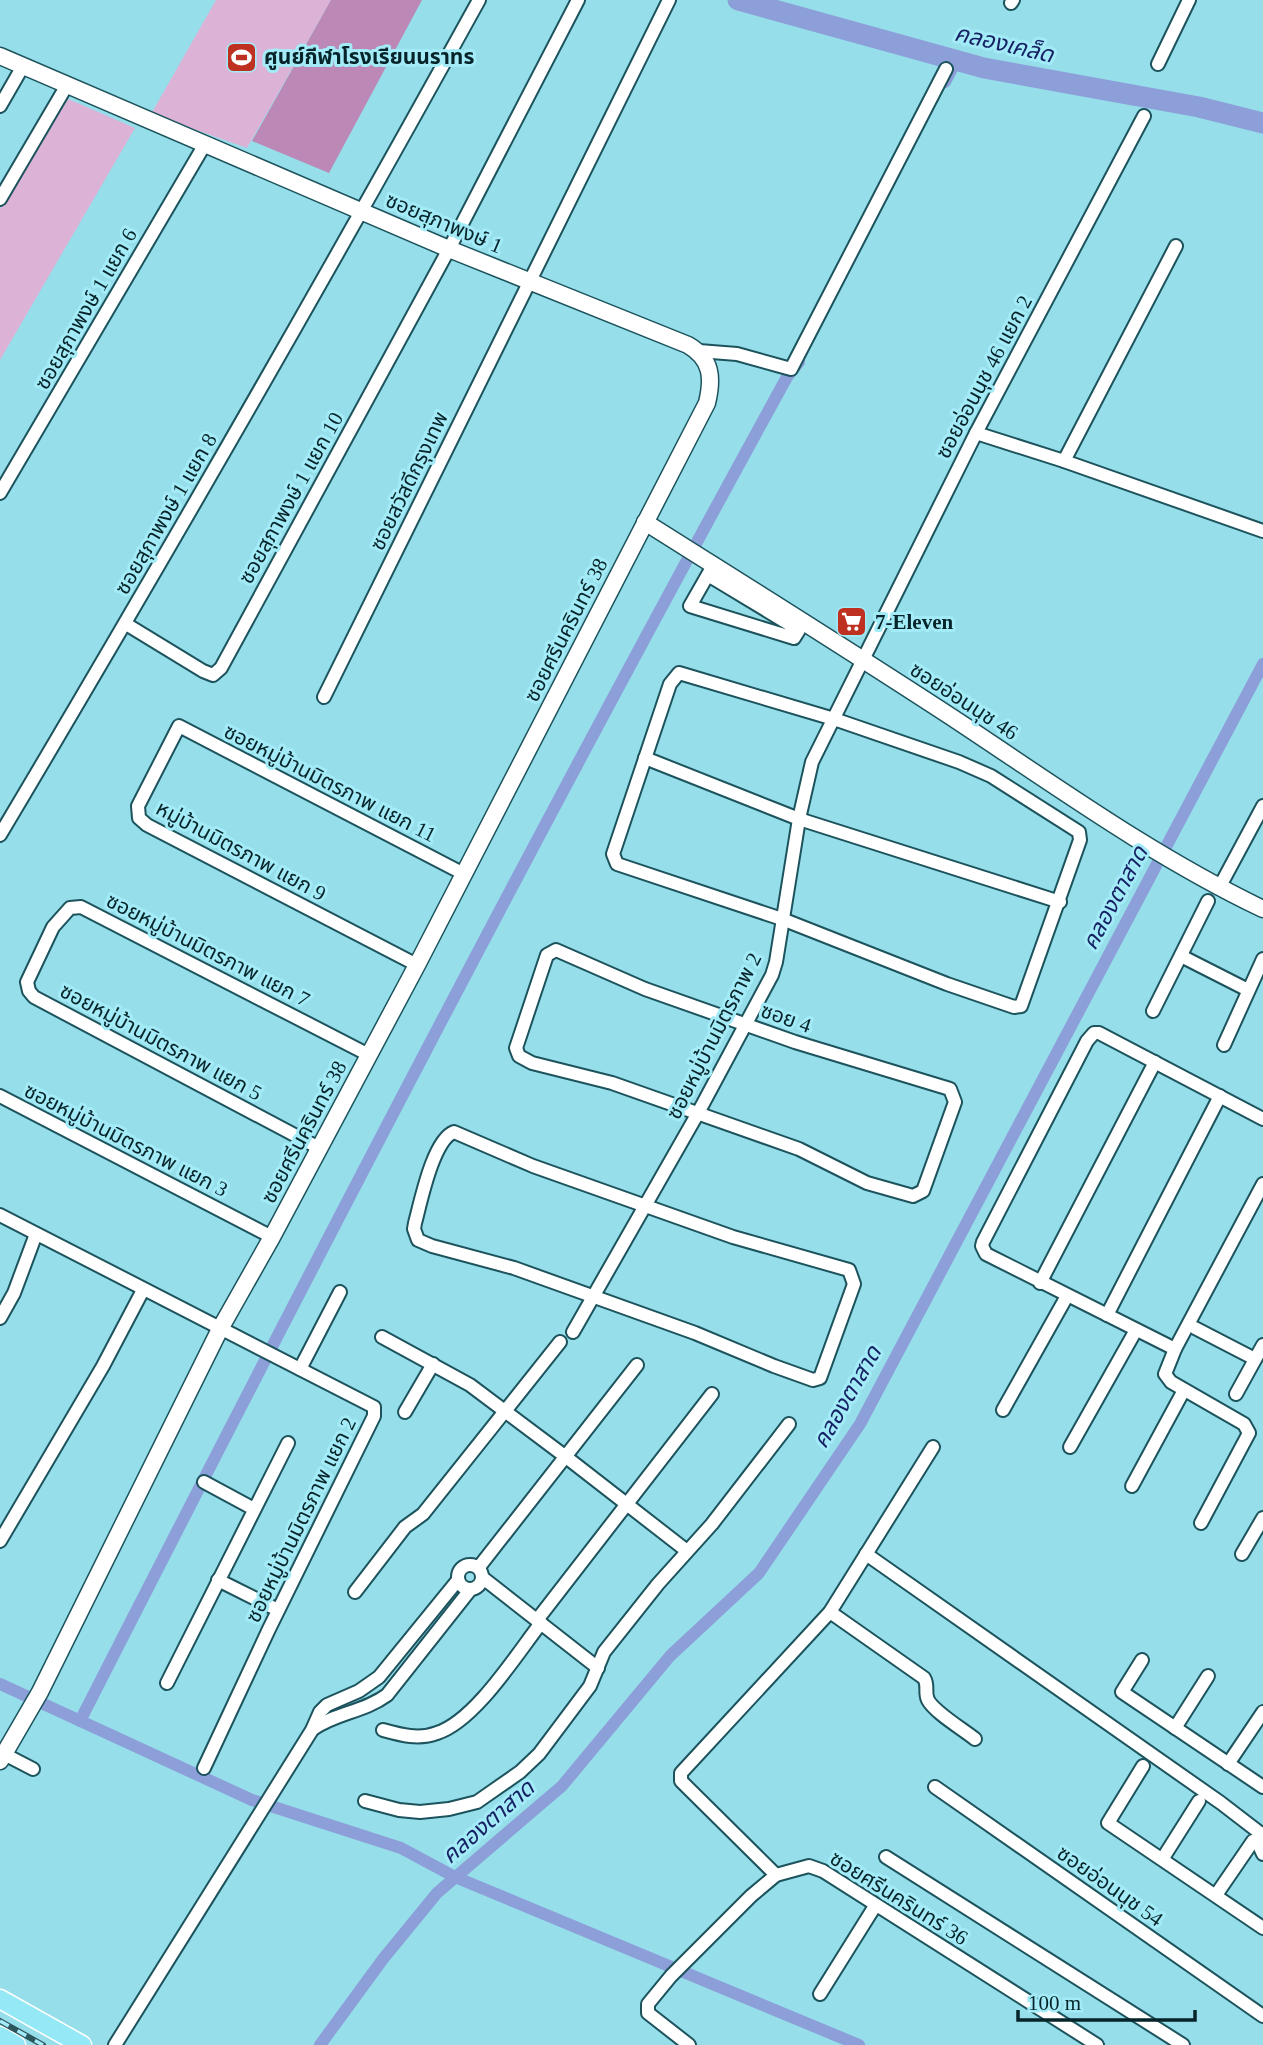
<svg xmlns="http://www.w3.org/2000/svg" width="1263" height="2045" viewBox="0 0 1263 2045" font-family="'Times New Roman','Noto Sans Thai',serif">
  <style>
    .green { fill: #dcb3d7 }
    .forest { fill: #bc88b6 }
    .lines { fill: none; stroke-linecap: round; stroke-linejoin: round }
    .canal { stroke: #8c9fd8; stroke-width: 12 }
    .river { stroke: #8c9fd8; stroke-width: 21 }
    .street-casing { stroke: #1c535c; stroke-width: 16 }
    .secondary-casing { stroke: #1c535c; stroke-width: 19 }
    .primary-casing { stroke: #fff; stroke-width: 21 }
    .street { stroke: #fff; stroke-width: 12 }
    .secondary { stroke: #fff; stroke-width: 16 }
    .primary { stroke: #95e9f6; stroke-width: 18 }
    .rail-casing { stroke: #2c555c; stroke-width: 6 }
    .rail { stroke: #a4ebf8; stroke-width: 3.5; stroke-dasharray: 10; stroke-linecap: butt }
    .labels { text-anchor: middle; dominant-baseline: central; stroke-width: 6; stroke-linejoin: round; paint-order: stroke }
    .poi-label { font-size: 21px; font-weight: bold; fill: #062429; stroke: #a4ebf8; text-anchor: start }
    .street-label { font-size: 21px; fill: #062429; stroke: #a4ebf8 }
    .water-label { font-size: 23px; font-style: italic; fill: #172264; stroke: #a4ebf8 }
  </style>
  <rect width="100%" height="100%" fill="#97deeb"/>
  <!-- green -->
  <g class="green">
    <polygon points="216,0 331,0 247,148 151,114"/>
    <polygon points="66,98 135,128 0,360 0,209"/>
  </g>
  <!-- forest -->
  <polygon class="forest" points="331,0 422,0 329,173 252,141"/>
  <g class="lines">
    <!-- canal -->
    <g class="canal">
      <polyline points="945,82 956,61"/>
      <polyline points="0,1684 252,1800 401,1848 455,1877 859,2045"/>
      <path d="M80 1721C310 1270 543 821 787 377L799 362"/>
      <polyline points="320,2045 383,1959 437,1893 562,1786 670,1656 759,1573 860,1424 1263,664"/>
    </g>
    <!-- river -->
    <polyline class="river" points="738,0 984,68 1199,107 1263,123"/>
    <defs>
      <g id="street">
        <polyline points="1011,3 1013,0"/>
        <polyline points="1158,64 1189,0"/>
        <polyline points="0,106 23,66"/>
        <polyline points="0,199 67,85"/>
        <polyline points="699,351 737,354 791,369 946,69"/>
        <polyline points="976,433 1064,461 1263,531"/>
        <polyline points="1064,461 1176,246"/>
        <polyline points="0,493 205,144"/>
        <polyline points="708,575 799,630 794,638 690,606 714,564"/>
        <polyline points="126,624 203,671 213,675 221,668 449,249 578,0"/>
        <polygon points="679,673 834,719 959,762 991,776 1079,832 1080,840 1021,1006 1014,1007 947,984 782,919 617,864 613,854 670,684"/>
        <polyline points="324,697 669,0"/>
        <polyline points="645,758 799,819 1060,902"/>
        <path d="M0 835C164 559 324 281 479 0"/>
        <polyline points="1219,888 1263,806"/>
        <polygon points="556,950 645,989 795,1042 950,1089 955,1102 923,1191 913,1196 867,1183 799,1149 612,1083 532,1063 519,1056 516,1048 547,955"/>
        <polyline points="1181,956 1248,990"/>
        <polyline points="417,965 147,825 139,818 138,806 179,726 464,874"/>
        <polyline points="1153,1011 1208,901"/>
        <polyline points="1224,1045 1263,959"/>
        <polyline points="0,1096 272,1237"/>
        <path d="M454 1132 533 1166 733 1237 849 1270 854 1284 820 1378 813 1380 774 1366 695 1333 514 1268 432 1246 418 1240 414 1229 415 1223C421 1201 433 1140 454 1132Z"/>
        <polyline points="319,1148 34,997 29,991 27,982 53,927 70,908 81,907 369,1055"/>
        <polyline points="0,1215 374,1407 374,1416 269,1629 204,1768"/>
        <polyline points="1040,1283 1155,1062"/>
        <polyline points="1107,1315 1220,1096"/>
        <polyline points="0,1318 14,1293 36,1234"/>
        <polyline points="1195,1328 1255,1359"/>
        <polyline points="573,1332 698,1113 772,975 776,962 799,819 812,762 976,433 1144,116"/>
        <polyline points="382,1337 470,1385 566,1457 687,1551"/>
        <polyline points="1175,1349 986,1254 982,1246 983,1242 1087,1041 1094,1033 1099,1033 1263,1119"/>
        <polyline points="300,1369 340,1292"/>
        <polyline points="1236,1394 1263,1345"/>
        <polyline points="1003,1410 1067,1296"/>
        <polyline points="405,1412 433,1364"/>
        <polyline points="1070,1447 1136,1330"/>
        <polyline points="204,1482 254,1509"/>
        <polyline points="1132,1486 1184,1390"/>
        <polyline points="1201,1523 1249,1433 1244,1424 1171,1382 1165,1374 1175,1349 1263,1184"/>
        <polyline points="0,1541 103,1366 143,1290"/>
        <polyline points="866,1554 1221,1803 1260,1833"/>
        <polyline points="1242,1554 1263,1518"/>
        <circle cx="470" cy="1577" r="12"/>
        <polyline points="479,1567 637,1365"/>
        <polyline points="483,1578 598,1668"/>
        <polyline points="218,1580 278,1610"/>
        <polyline points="355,1592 405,1527 423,1514 560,1342"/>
        <path d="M830 1612 924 1678C929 1686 924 1692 928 1700 934 1712 964 1730 975 1739"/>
        <polyline points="537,1620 712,1394"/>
        <polyline points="1142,1660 1122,1692 1263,1787"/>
        <polyline points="167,1683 288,1443"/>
        <polyline points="1175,1728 1208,1676"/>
        <path d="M313 1729C335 1713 364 1712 387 1695L470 1590"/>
        <path d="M383 1730C401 1735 419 1740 437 1733 475 1721 516 1655 541 1623"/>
        <polyline points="4,1754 33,1769"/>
        <polyline points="1228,1764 1263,1712"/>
        <polyline points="1143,1766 1108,1823 1263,1928"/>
        <polyline points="935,1787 1263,2016"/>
        <polyline points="365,1801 399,1810 420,1812 449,1809 477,1802 520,1772 539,1754 590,1686 604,1652 658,1584 712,1524 789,1424"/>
        <polyline points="1260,1833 1258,1843 1263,1854"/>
        <polyline points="886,1857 1183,2045"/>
        <polyline points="1163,1858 1199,1801"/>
        <polyline points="776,1875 681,1781 681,1773 830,1612 933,1447"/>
        <polyline points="1216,1895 1253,1841 1258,1840"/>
        <polyline points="820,1994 875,1906"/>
        <polyline points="115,2045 312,1730 320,1712 327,1705 359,1691 379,1677 458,1580"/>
        <polyline points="689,2045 648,2013 648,2004 671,1976 751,1896 776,1875 809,1866 823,1871 1097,2045"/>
      </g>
      <g id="secondary">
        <path d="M0 56 449 249 688 345C712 359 713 378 707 403L417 965 272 1237 220 1329 40 1692 0 1761"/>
        <path d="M645 522C751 589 857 655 962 724 1060 789 1156 858 1263 909"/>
      </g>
      <g id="primary">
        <polyline points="0,1999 82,2045"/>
        <polyline points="0,2036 16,2045"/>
      </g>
    </defs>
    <!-- street casing -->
    <use href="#street" class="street-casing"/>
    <!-- secondary casing -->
    <use href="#secondary" class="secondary-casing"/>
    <!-- primary casing -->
    <use href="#primary" class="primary-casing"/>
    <!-- street -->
    <use href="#street" class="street"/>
    <!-- secondary -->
    <use href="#secondary" class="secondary"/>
    <!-- primary -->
    <use href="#primary" class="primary"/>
    <defs>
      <polyline id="rail" points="0,2021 43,2045"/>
    </defs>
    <!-- rail casing -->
    <use href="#rail" class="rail-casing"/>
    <!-- rail -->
    <use href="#rail" class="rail"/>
  </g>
  <!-- icons -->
  <defs>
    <symbol id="stadium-square" viewBox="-11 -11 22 22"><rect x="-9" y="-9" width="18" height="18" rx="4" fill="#be3121" stroke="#a4ebf8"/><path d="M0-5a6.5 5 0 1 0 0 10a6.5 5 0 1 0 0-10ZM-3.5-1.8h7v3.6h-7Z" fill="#fff"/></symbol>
    <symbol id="supermarket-square" viewBox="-11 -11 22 22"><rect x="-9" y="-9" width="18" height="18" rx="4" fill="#be3121" stroke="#a4ebf8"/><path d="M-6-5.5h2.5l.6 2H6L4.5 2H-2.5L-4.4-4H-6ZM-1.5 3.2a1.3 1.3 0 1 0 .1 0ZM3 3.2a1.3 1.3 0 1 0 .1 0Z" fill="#fff"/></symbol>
  </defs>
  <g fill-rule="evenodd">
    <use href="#stadium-square" x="224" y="40" width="35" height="35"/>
    <use href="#supermarket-square" x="834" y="604" width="35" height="35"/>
  </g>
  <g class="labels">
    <!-- poi labels -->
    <g class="poi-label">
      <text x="264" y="57">ศูนย์กีฬาโรงเรียนนราทร</text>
      <text x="875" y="622">7-Eleven</text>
    </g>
    <!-- street labels -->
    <g class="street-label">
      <text transform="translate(444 223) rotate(23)">ซอยสุภาพงษ์ 1</text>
      <text transform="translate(86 309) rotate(-60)">ซอยสุภาพงษ์ 1 แยก 6</text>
      <text transform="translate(984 377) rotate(-62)">ซอยอ่อนนุช 46 แยก 2</text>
      <text transform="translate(409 481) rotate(-64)">ซอยสวัสดีกรุงเทพ</text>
      <text transform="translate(291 498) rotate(-61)">ซอยสุภาพงษ์ 1 แยก 10</text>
      <text transform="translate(166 514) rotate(-60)">ซอยสุภาพงษ์ 1 แยก 8</text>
      <text transform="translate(566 630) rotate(-63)">ซอยศรีนครินทร์ 38</text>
      <text transform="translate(964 701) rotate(33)">ซอยอ่อนนุช 46</text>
      <text transform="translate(330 783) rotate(27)">ซอยหมู่บ้านมิตรภาพ แยก 11</text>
      <text transform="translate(241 851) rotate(28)">หมู่บ้านมิตรภาพ แยก 9</text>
      <text transform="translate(208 950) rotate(27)">ซอยหมู่บ้านมิตรภาพ แยก 7</text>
      <text transform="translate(786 1018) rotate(19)">ซอย 4</text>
      <text transform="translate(714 1036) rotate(-63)">ซอยหมู่บ้านมิตรภาพ 2</text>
      <text transform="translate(161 1042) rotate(28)">ซอยหมู่บ้านมิตรภาพ แยก 5</text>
      <text transform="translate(304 1132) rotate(-62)">ซอยศรีนครินทร์ 38</text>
      <text transform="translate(126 1140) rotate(27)">ซอยหมู่บ้านมิตรภาพ แยก 3</text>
      <text transform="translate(301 1520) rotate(-64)">ซอยหมู่บ้านมิตรภาพ แยก 2</text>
      <text transform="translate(1110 1886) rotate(35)">ซอยอ่อนนุช 54</text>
      <text transform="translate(899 1898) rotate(32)">ซอยศรีนครินทร์ 36</text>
    </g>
    <!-- water labels -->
    <g class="water-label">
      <text transform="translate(1004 44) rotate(13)">คลองเคล็ด</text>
      <text transform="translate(1115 898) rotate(-62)">คลองตาสาด</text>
      <text transform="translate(847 1397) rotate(-60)">คลองตาสาด</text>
      <text transform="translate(488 1822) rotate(-41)">คลองตาสาด</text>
    </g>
  </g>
  <!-- scale -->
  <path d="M1018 2010v10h177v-10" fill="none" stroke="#062429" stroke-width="3.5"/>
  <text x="1028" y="2010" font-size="21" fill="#062429" stroke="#a4ebf8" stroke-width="5" paint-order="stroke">100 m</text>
</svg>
